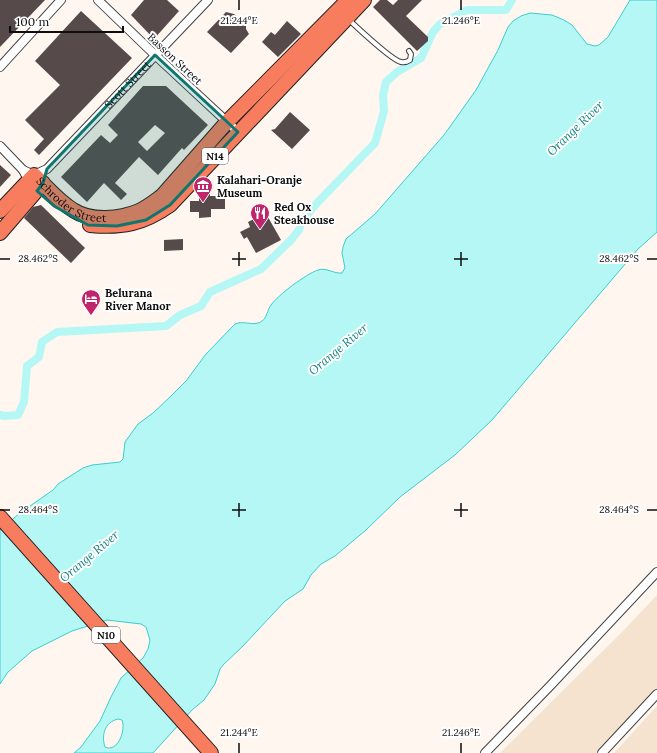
<svg xmlns="http://www.w3.org/2000/svg" width="657" height="753" viewBox="0 0 657 753" font-family="Lora,serif">
  <style>
    .farmland { fill: #f5e3cf }
    .water { fill: #b4f7f5; stroke: #3acece; fill-rule: evenodd }
    .lines { fill: none; stroke-linecap: round; stroke-linejoin: round }
    .canal { stroke: #b4f7f5; stroke-width: 8 }
    .building { fill: #574a4b; fill-rule: evenodd }
    .service-casing { stroke: #414141; stroke-width: 6 }
    .minor-casing { stroke: #414141; stroke-width: 10 }
    .trunk-casing { stroke: #1f1f1f; stroke-width: 16 }
    .service { stroke: #fff; stroke-width: 4 }
    .minor { stroke: #fff; stroke-width: 8 }
    .trunk { stroke: #f77d5e; stroke-width: 14 }
    .marked { fill: #0f766e; fill-opacity: 0.2; stroke: #0f766e; stroke-width: 3; stroke-linejoin: round }
    .ticks { fill: none; stroke: #0e0e0e; stroke-width: 1.5 }
    .labels { text-anchor: middle; dominant-baseline: central; stroke-width: 4; stroke-linejoin: round; paint-order: stroke }
    .shield { fill: #fff; stroke: #565656; stroke-width: 1 }
    .shield-label { font-size: 10px; font-weight: bold; fill: #0e0e0e }
    .street-label { font-size: 11px; fill: #0e0e0e; stroke: #fff }
    .poi-label { font-size: 11px; font-weight: bold; fill: #0e0e0e; stroke: #fff; text-anchor: start }
    .water-label { font-size: 12px; font-style: italic; fill: #158185; stroke: #fff }
    .ticks-label { font-size: 10px; text-anchor: middle; fill: #0e0e0e; stroke: #fff; stroke-width: 4; stroke-linejoin: round; paint-order: stroke }
  </style>
  <rect width="100%" height="100%" fill="#fff6ef"/>
  <!-- farmland -->
  <g class="farmland">
    <polygon points="657,595 657,690 596,753 500,753 625,629"/>
    <polygon points="657,706 657,753 614,753"/>
  </g>
  <!-- water -->
  <path class="water" d="M630 0H657V232L638 249 492 420 455 455 400 497 366 530 335 556 321 564 311 575 303 589 285 601 243 646 223 665 220 669 215 684 204 700 192 710 153 753H74L81 747 100 721 111 697 121 678 143 658 148 649 150 640 146 627 141 624 107 620 72 631 32 651 8 672 0 684V530L20 513 53 490 58 484 83 468 92 465 120 462 123 459 125 442 138 424 153 413 172 395 186 381 206 354 235 324C243 320 255 327 262 321 267 318 267 310 271 305 278 295 306 274 318 270 326 267 334 274 342 273L345 268 342 253 343 247 346 239 375 214 444 135 476 90 498 50 508 27 513 21 521 16 530 13 552 15 564 20 572 25 587 44 595 46 599 45 608 37ZM118 719 122 720C126 730 118 753 105 747 101 735 105 722 118 719Z"/>
  <g class="lines">
    <!-- canal -->
    <polyline class="canal" points="0,415 4,416 18,415 24,402 27,366 39,357 42,342 57,332 166,326 180,315 201,306 210,292 261,269 291,240 299,230 302,221 318,202 375,143 384,111 383,95 386,82 397,72 421,58 433,32 440,24 467,10 506,10 512,0"/>
  </g>
  <!-- building -->
  <g class="building">
    <polygon points="0,0 45,0 0,47"/>
    <polygon points="144,0 167,0 179,11 154,39 131,15"/>
    <polygon points="380,0 387,0 393,5 398,0 422,0 406,16 428,37 428,41 417,51 373,7"/>
    <polygon points="81,11 132,58 39,155 34,150 44,139 25,120 60,85 35,61"/>
    <polygon points="226,12 234,14 246,24 246,29 249,34 231,53 207,32"/>
    <polygon points="287,21 301,34 278,57 262,42 271,32 275,35"/>
    <path d="M143 86H166L208 125 184 150 182 148 158 175 139 157 115 183 127 194 121 200 104 183 87 202 61 177 101 135 110 143 118 135 108 125ZM155 125 165 133 147 151 138 142Z"/>
    <polygon points="290,112 310,130 292,149 271,130 275,129"/>
    <polygon points="0,165 11,175 0,187"/>
    <polygon points="199,191 210,191 210,196 225,196 225,209 211,209 211,217 199,218 199,212 190,212 190,201 199,201"/>
    <polygon points="41,205 85,248 71,263 24,218 33,207"/>
    <polygon points="264,210 281,240 256,253 247,237 244,239 240,232 250,227 248,222 260,216"/>
    <polygon points="183,239 183,250 164,251 164,240"/>
  </g>
  <g class="lines">
    <defs>
      <path id="service" d="M348 19C357 27 391 60 401 62 405 63 407 62 410 60L411 54 409 51"/>
      <g id="minor">
        <polyline points="98,0 155,55 238,132"/>
        <polyline points="0,67 61,0"/>
        <polyline points="0,146 23,170 25,174"/>
        <path id="s1" d="M23 170 34 175 47 169 208 0"/>
        <polyline points="485,753 551,685 657,572"/>
        <polyline points="602,753 657,694"/>
      </g>
      <g id="trunk">
        <path id="s2" d="M0 211 34 175C47 187 58 201 73 210 91 222 120 219 139 211 148 207 154 202 162 196L227 122 348 0"/>
        <path d="M90 225C122 228 143 224 170 205L364 0"/>
        <polyline points="0,233 43,183"/>
        <polyline points="0,517 211,753"/>
      </g>
    </defs>
    <!-- service casing -->
    <use href="#service" class="service-casing"/>
    <!-- minor casing -->
    <use href="#minor" class="minor-casing"/>
    <!-- trunk casing -->
    <use href="#trunk" class="trunk-casing"/>
    <!-- service -->
    <use href="#service" class="service"/>
    <!-- minor -->
    <use href="#minor" class="minor"/>
    <!-- trunk -->
    <use href="#trunk" class="trunk"/>
  </g>
  <!-- marked area -->
  <path class="marked" d="M155 55 238 132 170 205 146 220 117 226 88 225 54 206 37 191 43 183 47 169Z"/>
  <!-- ticks -->
  <path class="ticks" d="M239 0V10M461 0V10M239 252V266M461 252V266M0 259H10M232 259H246M454 259H468M647 259H657M239 503V517M461 503V517M0 510H10M232 510H246M454 510H468M647 510H657M239 743V753M461 743V753"/>
  <!-- icons -->
  <defs>
    <symbol id="museum-pin" viewBox="-11 -11 22 30"><path d="M0 17L-7.5 6A9.5 9.5 0 1 1 7.5 6Z" fill="#c0246a" stroke="#fff"/><path d="M0-6L6-3V-2H-6V-3ZM-5-1h2V3h-2ZM-1-1h2V3h-2ZM3-1h2V3H3ZM-6 4H6V6H-6Z" fill="#fff"/></symbol>
    <symbol id="restaurant-pin" viewBox="-11 -11 22 30"><path d="M0 17L-7.5 6A9.5 9.5 0 1 1 7.5 6Z" fill="#c0246a" stroke="#fff"/><path d="M-5-6h1v4h1v-4h1v4h1v-4h1v5L-1.5 .5V6h-2V.5L-5-1ZM5-6V6H3V1.5H1.5Q1.5-4 5-6Z" fill="#fff"/></symbol>
    <symbol id="hotel-pin" viewBox="-11 -11 22 30"><path d="M0 17L-7.5 6A9.5 9.5 0 1 1 7.5 6Z" fill="#c0246a" stroke="#fff"/><path d="M-6-4.5h1.5V1H6V5H4.5V3h-9V5H-6ZM-4 0a1.8 1.8 0 1 1 3.6 0ZM.5 0V-2.5h3Q6-2.5 6 0Z" fill="#fff"/></symbol>
  </defs>
  <g fill-rule="evenodd">
    <use href="#museum-pin" x="192" y="175" width="22" height="30"/>
    <use href="#restaurant-pin" x="249" y="202" width="22" height="30"/>
    <use href="#hotel-pin" x="80" y="288" width="22" height="30"/>
  </g>
  <g class="labels">
    <!-- shield labels -->
    <g class="shield">
      <rect x="202" y="148" width="26" height="16" rx="3"/>
      <rect x="92" y="627" width="28" height="16" rx="3"/>
    </g>
    <g class="shield-label">
      <text x="215" y="156">N14</text>
      <text x="106" y="635">N10</text>
    </g>
    <!-- street labels -->
    <g class="street-label">
      <text transform="translate(175 59) rotate(43)">Basson Street</text>
      <text stroke="none"><textPath href="#s1" startOffset="143">Scott Street</textPath></text>
      <text stroke="none"><textPath href="#s2" startOffset="96">Schroder Street</textPath></text>
    </g>
    <!-- poi labels -->
    <g class="poi-label">
      <text x="217" y="180">Kalahari-Oranje<tspan x="217" dy="13">Museum</tspan></text>
      <text x="274" y="207">Red Ox<tspan x="274" dy="13">Steakhouse</tspan></text>
      <text x="105" y="293">Belurana<tspan x="105" dy="13">River Manor</tspan></text>
    </g>
    <!-- water labels -->
    <g class="water-label">
      <text transform="translate(575 128) rotate(-44)">Orange River</text>
      <text transform="translate(338 349) rotate(-40)">Orange River</text>
      <text transform="translate(89 556) rotate(-40)">Orange River</text>
    </g>
  </g>
  <g class="ticks-label">
    <text x="239" y="24">21.244°E</text>
    <text x="461" y="24">21.246°E</text>
    <text x="38" y="262">28.462°S</text>
    <text x="619" y="262">28.462°S</text>
    <text x="38" y="513">28.464°S</text>
    <text x="619" y="513">28.464°S</text>
    <text x="239" y="736">21.244°E</text>
    <text x="461" y="736">21.246°E</text>
  </g>
  <!-- scale -->
  <path d="M10 26v6h113v-6" fill="none" stroke="#0e0e0e" stroke-width="2"/>
  <text x="16" y="26" font-size="12" fill="#0e0e0e" stroke="#ffffff" stroke-width="3" paint-order="stroke">100 m</text>
</svg>
